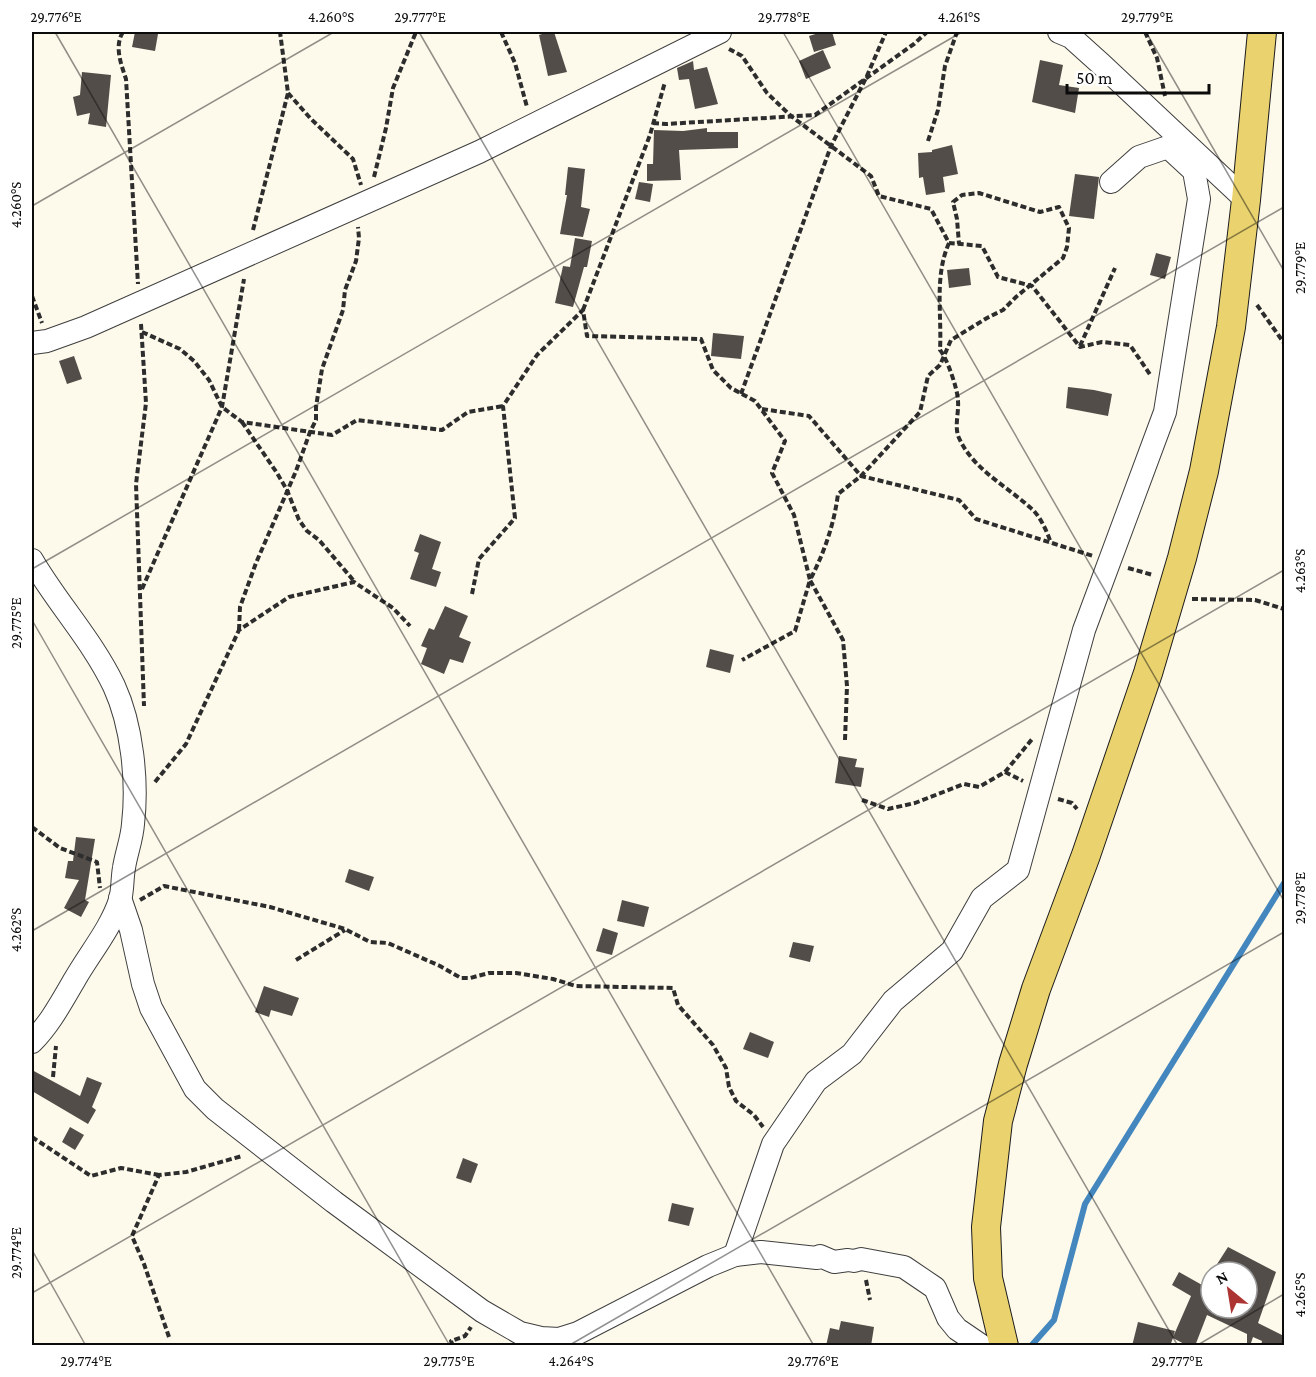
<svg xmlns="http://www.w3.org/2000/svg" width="1316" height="1377" viewBox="0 0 1316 1377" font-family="'Crimson Pro',serif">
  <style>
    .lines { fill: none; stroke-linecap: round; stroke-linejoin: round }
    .stream { stroke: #4487be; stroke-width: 6 }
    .building { fill: #534d49 }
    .minor-casing { stroke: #3e3e3e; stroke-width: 24 }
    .major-casing { stroke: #1c1c1c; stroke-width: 30 }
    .path { stroke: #2d2d2d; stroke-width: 4; stroke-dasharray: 6 3; stroke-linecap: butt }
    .minor { stroke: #fff; stroke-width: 22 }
    .major { stroke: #ead36e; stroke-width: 28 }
    .ticks { fill: none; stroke: #0b0b0b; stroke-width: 1.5; stroke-opacity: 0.45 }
    .neatline { fill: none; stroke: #0b0b0b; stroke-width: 2 }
    .ticks-label { font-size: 15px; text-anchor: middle; fill: #0b0b0b }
  </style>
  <rect width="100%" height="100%" fill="#fdfaeb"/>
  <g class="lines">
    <!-- stream -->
    <polyline class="stream" points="1031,1346 1054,1320 1085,1204 1284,883"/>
  </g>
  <!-- building -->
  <g class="building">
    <polygon points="135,32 158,34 155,51 132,47"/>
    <polygon points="548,32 554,32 567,72 548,76 539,35"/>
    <polygon points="822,32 832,32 836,45 814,52 809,36"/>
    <polygon points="823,50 831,68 806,79 799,61"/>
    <polygon points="1040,60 1063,65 1059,85 1079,88 1075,113 1032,102"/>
    <polygon points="693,61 694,70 707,67 718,104 695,109 689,79 679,80 677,68"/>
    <polygon points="82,72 111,75 106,127 88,124 90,113 77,116 73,97 80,95"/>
    <polygon points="707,128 707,132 738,132 738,148 679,150 681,180 647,181 647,164 653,164 654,130 683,131"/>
    <polygon points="952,145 958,174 943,177 945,192 926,195 923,177 919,178 918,153 932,152 932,150"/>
    <polygon points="568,167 585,169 581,207 590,209 583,237 560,234 567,195 565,195"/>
    <polygon points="1075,174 1099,177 1094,219 1069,216"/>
    <polygon points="639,182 653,184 650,202 635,199"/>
    <polygon points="575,238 592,241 587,267 584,267 573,307 555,303 563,266 570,267"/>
    <polygon points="1156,253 1171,257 1165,279 1150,275"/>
    <polygon points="969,268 971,285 949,288 947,270"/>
    <polygon points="713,333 744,336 741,359 711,356"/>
    <polygon points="74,356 82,379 67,384 59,361"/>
    <polygon points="1068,387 1094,390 1112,394 1108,416 1066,408"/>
    <polygon points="420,534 441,542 432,569 441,572 436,587 410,579 419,553 414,551"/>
    <polygon points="445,606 468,616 459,637 471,642 463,663 450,659 444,674 421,664 427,648 421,646 429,628 434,630"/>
    <polygon points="710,649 734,655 730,673 706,667"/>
    <polygon points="839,756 857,759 855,767 864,768 861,787 835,783"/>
    <polygon points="76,837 95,839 85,900 89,902 81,917 64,908 79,880 65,878 68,861 73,861"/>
    <polygon points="349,869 374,877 369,891 345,882"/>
    <polygon points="622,900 649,907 644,927 617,921"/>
    <polygon points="603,928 618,933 612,955 596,951"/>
    <polygon points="793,942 814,946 810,962 789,957"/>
    <polygon points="264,986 299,998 292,1016 271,1010 269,1017 255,1012"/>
    <polygon points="750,1032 774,1042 768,1058 743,1049"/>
    <polygon points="32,1070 80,1096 87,1077 102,1083 92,1107 96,1110 88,1124 32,1091"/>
    <polygon points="70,1127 84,1135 75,1150 62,1142"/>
    <polygon points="463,1158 478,1164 471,1183 456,1178"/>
    <polygon points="672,1203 694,1208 689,1226 668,1221"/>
    <polygon points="1228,1247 1276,1272 1258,1323 1284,1336 1284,1346 1261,1346 1262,1341 1253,1337 1250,1346 1247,1346 1247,1334 1207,1315 1195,1346 1188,1346 1173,1338 1170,1346 1132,1346 1138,1322 1175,1331 1173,1337 1191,1296 1172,1285 1179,1272 1211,1290 1211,1308 1247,1308 1247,1272 1212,1272"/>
    <polygon points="841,1321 874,1327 871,1346 826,1346 830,1328 839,1330"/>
  </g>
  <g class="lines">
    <defs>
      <g id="minor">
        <polyline points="1059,32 1071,37 1101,64 1246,200"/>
        <polyline points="32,343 47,341 86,327 479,152 720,32"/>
        <path d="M32 560C57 603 92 640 114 686 132 725 138 781 133 824 132 839 126 854 124 868 122 878 123 890 120 900 111 928 90 953 75 979 62 1001 50 1024 32 1042"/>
        <polyline points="120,898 131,930 143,984 151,1008 195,1089 215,1109 334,1202 482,1311 520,1333 541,1338 559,1339 578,1333 708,1266 735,1255 761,1252 817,1258 820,1256 834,1262 848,1260 854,1261 861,1259 904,1267 935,1288 948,1318 957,1329 982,1346"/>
        <polyline points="735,1255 773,1144 816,1081 852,1054 893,1001 952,951 982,898 1018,870 1084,630 1165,412 1199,199 1194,171 1168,147 1139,157 1111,182"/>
      </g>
      <polyline id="major" points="1004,1346 988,1278 986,1227 998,1121 1013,1064 1036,989 1086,855 1148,673 1182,558 1204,471 1231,327 1246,200 1262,32"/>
    </defs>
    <!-- minor casing -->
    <use href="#minor" class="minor-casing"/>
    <!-- major casing -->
    <use href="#major" class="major-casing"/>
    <!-- path -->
    <g class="path">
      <path d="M123 32C114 46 121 64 126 79L138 284"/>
      <polyline points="501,32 515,63 527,107"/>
      <polyline points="1145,32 1157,58 1165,96"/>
      <polyline points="729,49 742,56 767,93 791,116 871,176 879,196 931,209 949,243 982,246 998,277 1032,286 1080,347 1102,342 1130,345 1151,376"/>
      <polyline points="288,93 311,119 353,159 361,185"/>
      <polyline points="653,123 666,124 815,115 914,44 927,32"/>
      <polyline points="928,141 938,110 945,66 957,32"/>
      <polyline points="374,177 386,128 393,88 416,32"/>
      <polyline points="253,230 288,93 280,32"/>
      <path d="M949 243C934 277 942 314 940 350 947 358 958 390 958 401 959 413 954 427 959 438 974 471 1009 487 1034 511 1042 520 1047 532 1051 543"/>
      <polyline points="32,296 42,323"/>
      <polyline points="1257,305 1284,343"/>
      <polyline points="583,310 650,135 665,82"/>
      <polyline points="141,324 146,403 136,484 144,706"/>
      <polyline points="142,332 180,349 194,361 209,380 222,407 242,422 332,435 357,420 442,430 468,412 503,406"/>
      <polyline points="1080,346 1115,268"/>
      <polyline points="741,394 831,146 866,78 886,32"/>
      <polyline points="762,409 809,416 861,476 959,500 976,519 1093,556"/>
      <polyline points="242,422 277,473 287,490 299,520 307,531 319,540 354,581"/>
      <polyline points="1128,568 1153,575"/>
      <polyline points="142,589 222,407 244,279"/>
      <polyline points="472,594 479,559 515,518 503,406 537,355 583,310 587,336 701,339 713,370 731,388 755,401 785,441 772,473 794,515 810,580 795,631 742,660"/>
      <polyline points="1192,599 1255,600 1284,609"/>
      <polyline points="239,630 240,607 256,563 296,471 310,432 316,420 316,407 322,369 343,310 345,290 356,261 359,238 358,227"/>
      <path d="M845 740 847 686 843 640 810 580C824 553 834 525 838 494L861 476 920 412 928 376 940 365 951 340 987 318 1003 310 1016 297 1063 258 1067 247 1069 228 1059 207 1040 212 979 193 962 195 953 202 957 219 959 244"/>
      <polyline points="1005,772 1023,781"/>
      <polyline points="155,782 186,744 239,630 289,597 354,582 393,608 410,626"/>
      <polyline points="1058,799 1072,803 1077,809"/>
      <polyline points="862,800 888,809 915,803 964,784 979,787 1005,772 1033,738"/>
      <polyline points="32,827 60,848 97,862 100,888"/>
      <polyline points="140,900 164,886 270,907 345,929 370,942 388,943 440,966 461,978 470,978 489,973 516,973 553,979 576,986 673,988 678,1005 713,1045 726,1068 729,1087 736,1101 754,1115 763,1127"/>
      <polyline points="296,960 345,930"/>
      <polyline points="53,1077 56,1046"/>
      <polyline points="32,1137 91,1176 121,1168 159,1175"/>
      <polyline points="866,1280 870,1300"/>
      <polyline points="169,1337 144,1264 132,1236 159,1175 186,1172 242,1156"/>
      <polyline points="453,1346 451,1341 465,1336 471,1327"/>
    </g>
    <!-- minor -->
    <use href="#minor" class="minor"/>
    <!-- major -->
    <use href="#major" class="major"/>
  </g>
  <!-- ticks -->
  <path class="ticks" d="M55 32 814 1346M419 32 1178 1346M783 32 1284 901M1146 32 1284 271M32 206 334 32M32 569 962 32M32 620 450 1346M32 931 1284 207M32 1250 86 1346M32 1293 1284 570M568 1346 1284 932M1196 1346 1284 1294"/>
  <!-- border -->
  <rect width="1316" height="1377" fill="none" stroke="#ffffff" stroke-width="66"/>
  <!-- north arrow -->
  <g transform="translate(1229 1290) rotate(330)"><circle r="28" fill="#ffffff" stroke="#9d9d9d" stroke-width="1.5"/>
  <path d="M0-4.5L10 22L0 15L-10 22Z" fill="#ac3433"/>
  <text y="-9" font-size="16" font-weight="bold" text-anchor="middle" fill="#0b0b0b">N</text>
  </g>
  <!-- scale -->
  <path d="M1067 84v9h142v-9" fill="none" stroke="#0b0b0b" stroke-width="3"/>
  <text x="1076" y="84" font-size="18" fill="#0b0b0b" stroke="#ffffff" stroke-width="4.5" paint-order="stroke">50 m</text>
  <rect x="33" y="33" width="1250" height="1311" class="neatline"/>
  <g class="ticks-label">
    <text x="56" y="22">29.776°E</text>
    <text x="331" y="22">4.260°S</text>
    <text x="420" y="22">29.777°E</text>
    <text x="784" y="22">29.778°E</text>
    <text x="959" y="22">4.261°S</text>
    <text x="1147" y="22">29.779°E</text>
    <text transform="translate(16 205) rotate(-90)" y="5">4.260°S</text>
    <text transform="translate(1300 268) rotate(-90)" y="5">29.779°E</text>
    <text transform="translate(1300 571) rotate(-90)" y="5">4.263°S</text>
    <text transform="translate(16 623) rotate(-90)" y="5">29.775°E</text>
    <text transform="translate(1300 898) rotate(-90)" y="5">29.778°E</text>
    <text transform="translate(16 930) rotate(-90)" y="5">4.262°S</text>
    <text transform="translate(16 1253) rotate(-90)" y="5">29.774°E</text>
    <text transform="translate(1300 1295) rotate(-90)" y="5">4.265°S</text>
    <text x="86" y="1366">29.774°E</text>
    <text x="449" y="1366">29.775°E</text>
    <text x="571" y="1366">4.264°S</text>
    <text x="813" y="1366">29.776°E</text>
    <text x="1177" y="1366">29.777°E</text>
  </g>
</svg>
